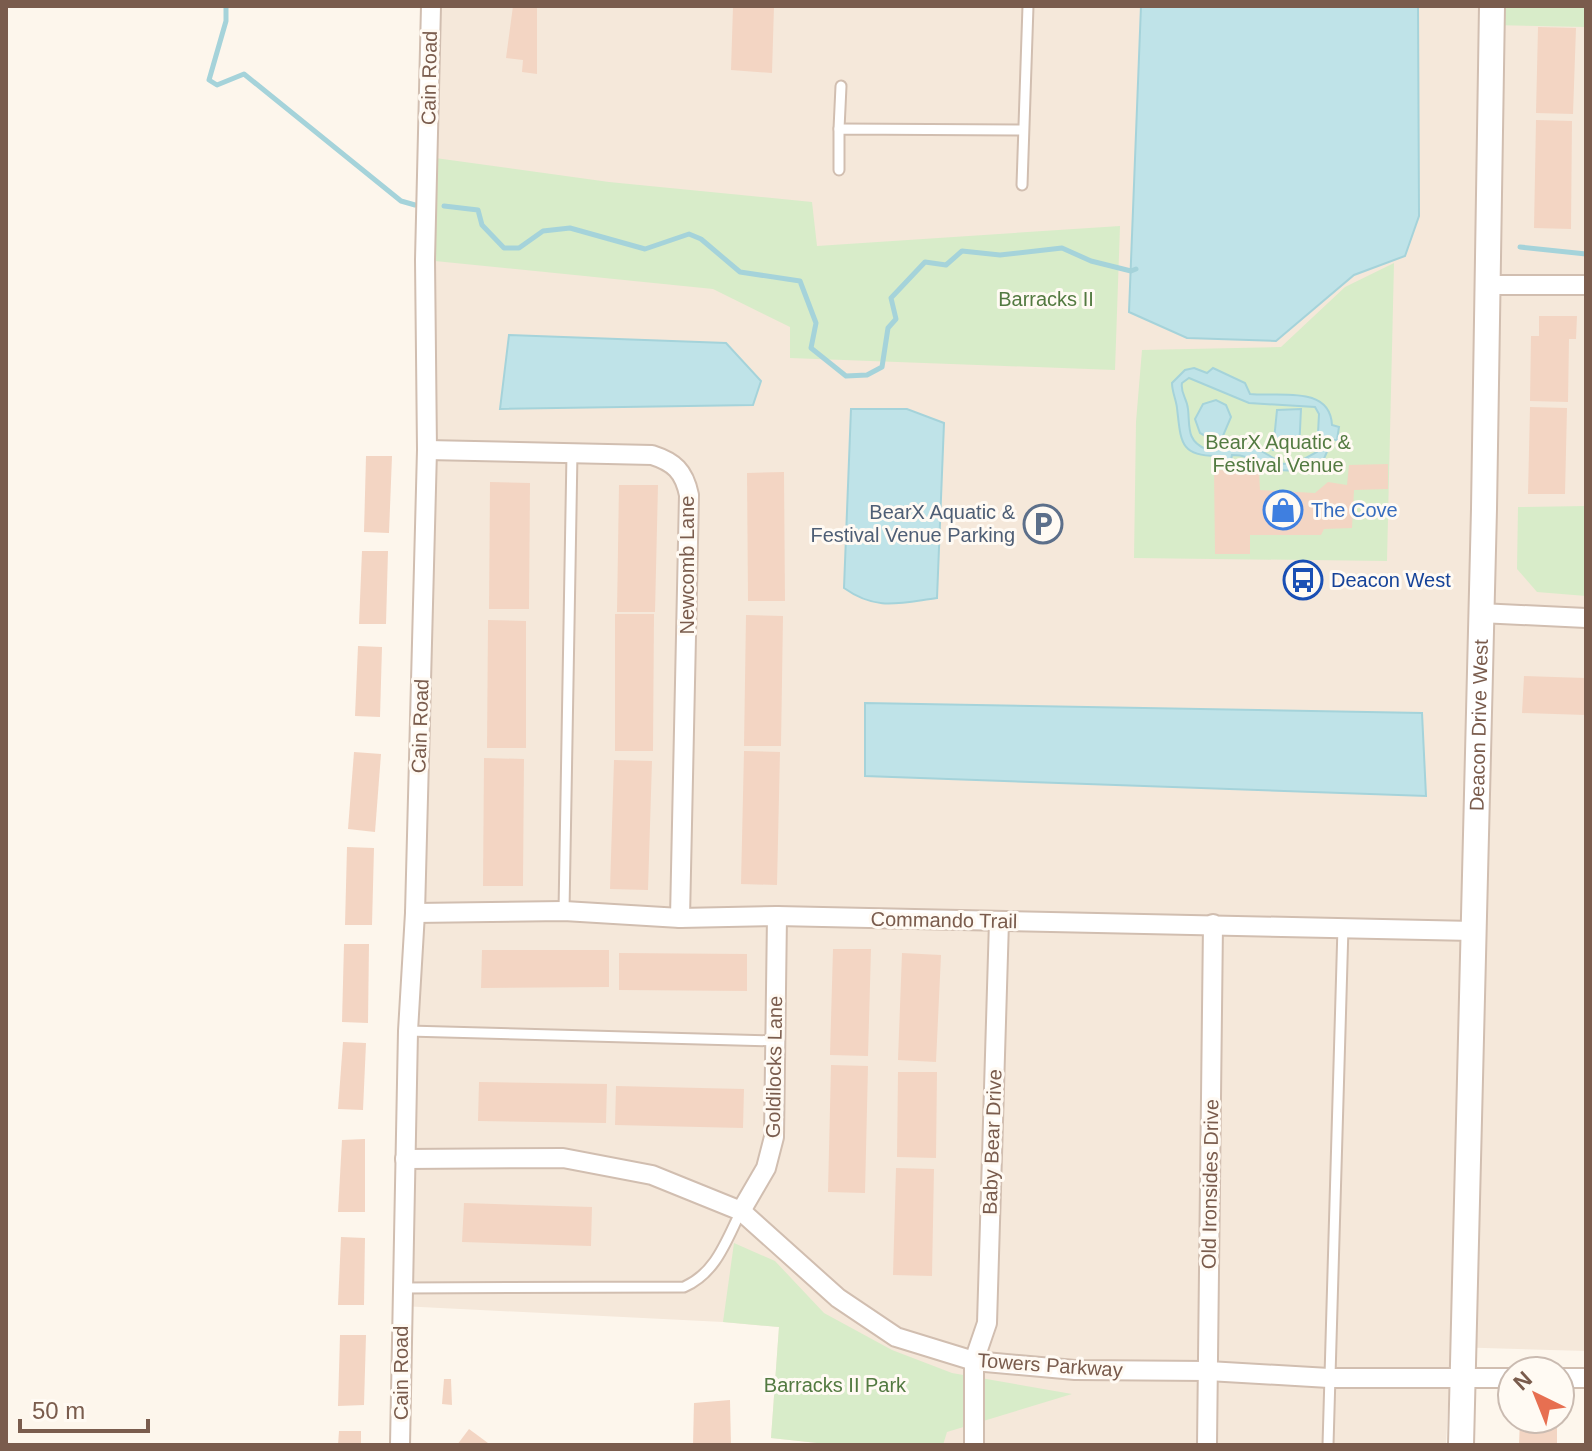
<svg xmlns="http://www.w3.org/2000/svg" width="1592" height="1451" viewBox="0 0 1592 1451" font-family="Arial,sans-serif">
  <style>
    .residential { fill: #f5e8da }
    .green { fill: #d8ecc9 }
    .water { fill: #bfe3e8; stroke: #a5d3da; stroke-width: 2; fill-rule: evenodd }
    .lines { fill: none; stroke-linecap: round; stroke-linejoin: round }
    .stream { stroke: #a5d3da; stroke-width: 5 }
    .building { fill: #f3d5c3 }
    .service-casing { stroke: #d1beb0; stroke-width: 13 }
    .minor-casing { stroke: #d1beb0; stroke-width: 22 }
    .tertiary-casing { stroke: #d1beb0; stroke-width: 28 }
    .service { stroke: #fff; stroke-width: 9 }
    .minor { stroke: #fff; stroke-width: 18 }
    .tertiary { stroke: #fff; stroke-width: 24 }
    .labels { text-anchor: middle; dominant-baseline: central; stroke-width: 6; stroke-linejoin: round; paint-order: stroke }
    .street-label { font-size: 20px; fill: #7a5c4d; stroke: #fffaf3 }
    .park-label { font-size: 20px; fill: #537a41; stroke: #fffaf3 }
    .shop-label { font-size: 20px; fill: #366cbe; stroke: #fffaf3; text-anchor: start }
    .service-label { font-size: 20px; fill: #4e5e75; stroke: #fffaf3; text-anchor: end }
    .transit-label { font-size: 20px; fill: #164399; stroke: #fffaf3; text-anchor: start }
  </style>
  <rect width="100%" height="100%" fill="#fdf6ec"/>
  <!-- residential -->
  <polygon class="residential" points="431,6 1586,6 1586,1351 1451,1347 1446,1445 836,1445 771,1438 779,1327 723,1322 401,1306"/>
  <!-- green -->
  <g class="green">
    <polygon points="1492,6 1586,6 1586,27 1492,25"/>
    <polygon points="428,157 609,182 812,202 817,246 1120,226 1115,370 790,358 790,327 713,289 425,260"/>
    <polygon points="1394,263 1387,561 1134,558 1136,422 1142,350 1281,347 1345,287"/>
    <polygon points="1586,506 1586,596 1537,592 1517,569 1518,507"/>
    <polygon points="734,1243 775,1261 824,1313 892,1350 952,1373 1072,1394 947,1432 943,1445 836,1445 771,1438 779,1327 723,1322"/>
  </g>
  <!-- water -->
  <g class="water">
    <polygon points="1141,6 1418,6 1419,216 1405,256 1354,275 1276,341 1187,338 1129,312"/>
    <polygon points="509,335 726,343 761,381 753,405 500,409"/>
    <path d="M1194 368 1207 373 1213 368 1245 383 1250 394C1280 397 1330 385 1332 425L1339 427 1337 440H1332L1323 461C1303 470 1285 475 1264 465 1252 459 1245 455 1232 455L1231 460 1220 461 1219 456C1179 457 1181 441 1177 408 1176 399 1172 392 1172 383L1185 370ZM1189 378 1249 403 1315 407 1319 414 1317 452 1304 459 1284 464 1254 447 1223 443 1222 438 1231 417 1226 405 1216 400 1203 404 1195 419 1200 433 1211 439 1214 443 1206 449C1186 441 1190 426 1188 409 1187 398 1180 393 1182 383Z"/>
    <path d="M851 409H907L944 423 937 598C899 603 876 611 844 588Z"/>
    <polygon points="1301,409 1299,450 1273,450 1277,410"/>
    <polygon points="865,703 1422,713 1426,796 865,776"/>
  </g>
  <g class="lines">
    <!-- stream -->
    <g class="stream">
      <polyline points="226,6 226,21 209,80 217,85 244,74 401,201 415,205"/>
      <polyline points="444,206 478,210 482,225 504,248 519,248 543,231 570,228 645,249 689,234 701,239 740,272 800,281 816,323 811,348 846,376 867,375 882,367 888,328 896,319 891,298 925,262 946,265 962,251 1000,255 1062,248 1091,261 1131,271 1136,269"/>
      <polyline points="1520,247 1586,254"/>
    </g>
  </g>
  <!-- building -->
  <g class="building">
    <polygon points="513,6 537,6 537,74 522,72 523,60 506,58"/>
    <polygon points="733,6 774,6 772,73 731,70"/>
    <polygon points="1538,27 1576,28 1573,114 1536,113"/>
    <polygon points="1536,120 1572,121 1571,229 1534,228"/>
    <polygon points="1539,316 1577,316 1576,339 1569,339 1568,402 1530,401 1531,336 1539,336"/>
    <polygon points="1530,407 1567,408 1565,494 1528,494"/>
    <polygon points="366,456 392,456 389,533 364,532"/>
    <polygon points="1388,464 1388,489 1354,490 1352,528 1324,529 1321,535 1250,535 1250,554 1215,554 1214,470 1259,471 1260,490 1315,493 1328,482 1347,485 1349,465"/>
    <polygon points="784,472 785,601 748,601 747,473"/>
    <polygon points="490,482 530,483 529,609 489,609"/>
    <polygon points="619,485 658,485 655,612 617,612"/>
    <polygon points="362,551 388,551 386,624 359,624"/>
    <polygon points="615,614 654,614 653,751 615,751"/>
    <polygon points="746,615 783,616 781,746 744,746"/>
    <polygon points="488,620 526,621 526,748 487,748"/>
    <polygon points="358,646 382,647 380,717 355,716"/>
    <polygon points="1524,676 1586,678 1586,715 1522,713"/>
    <polygon points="744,751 780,752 777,885 741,884"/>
    <polygon points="354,752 381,754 375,832 348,829"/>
    <polygon points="484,758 524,759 523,886 483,886"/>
    <polygon points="614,760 652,761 648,890 610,889"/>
    <polygon points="347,847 374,848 372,925 345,925"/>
    <polygon points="344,944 369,944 368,1023 342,1022"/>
    <polygon points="833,949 871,949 868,1056 830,1055"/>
    <polygon points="482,950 609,950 609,987 481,988"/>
    <polygon points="619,953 747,954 747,991 619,990"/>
    <polygon points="902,953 941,955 936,1062 898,1060"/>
    <polygon points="343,1042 366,1043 363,1110 338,1109"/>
    <polygon points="831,1065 868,1066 865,1193 828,1192"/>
    <polygon points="898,1072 937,1072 936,1158 897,1157"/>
    <polygon points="479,1082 607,1084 606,1123 478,1121"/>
    <polygon points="616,1086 744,1089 743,1128 615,1125"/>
    <polygon points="365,1139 365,1212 338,1212 342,1140"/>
    <polygon points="896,1168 934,1169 932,1276 893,1275"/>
    <polygon points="464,1203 592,1207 591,1246 462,1242"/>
    <polygon points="341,1237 365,1238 364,1305 338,1305"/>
    <polygon points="340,1335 366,1335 364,1405 338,1406"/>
    <polygon points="444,1379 451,1379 452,1405 442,1404"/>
    <polygon points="730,1400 731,1445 693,1445 694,1403"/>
    <polygon points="1520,1419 1557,1419 1557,1445 1519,1445"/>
    <polygon points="469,1429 488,1443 487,1445 457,1445"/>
    <polygon points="339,1431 361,1431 361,1445 338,1445"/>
  </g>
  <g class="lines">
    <defs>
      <g id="service">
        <polyline points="839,129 841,86"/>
        <polyline points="839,170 839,129 1023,130"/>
        <polyline points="1022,185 1028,6"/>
        <polyline points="564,911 572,453"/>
        <polyline points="408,1031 776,1041"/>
        <path d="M402 1288 684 1287C716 1273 726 1241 741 1211"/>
        <polyline points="1328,1445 1343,927"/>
      </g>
      <g id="minor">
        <polyline points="1488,285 1586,285"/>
        <path d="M427 450 652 455C674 462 684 471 689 495L680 918"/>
        <polyline points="1480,613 1586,618"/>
        <polyline points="415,913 564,911 680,918 777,916 1473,931"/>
        <polyline points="405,1159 563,1158 652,1175 741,1211 838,1298 896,1337 974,1361 1075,1370 1208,1371 1329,1378 1512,1378"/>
        <polyline points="741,1211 766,1168 774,1137 777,916"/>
        <polyline points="1560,1378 1586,1378"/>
        <polyline points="400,1445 408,1031 415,913 427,450 425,260 431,6"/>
        <polyline points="974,1445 974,1361 987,1323 999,921"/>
        <polyline points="1207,1445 1213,924"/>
      </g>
      <g id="tertiary">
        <path id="s1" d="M1461 1445 1484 509 1492 6"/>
      </g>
    </defs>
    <!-- service casing -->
    <use href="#service" class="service-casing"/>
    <!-- minor casing -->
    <use href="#minor" class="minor-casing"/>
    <!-- tertiary casing -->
    <use href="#tertiary" class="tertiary-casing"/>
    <!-- service -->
    <use href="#service" class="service"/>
    <!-- minor -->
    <use href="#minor" class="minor"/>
    <!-- tertiary -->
    <use href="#tertiary" class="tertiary"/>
  </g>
  <!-- icons -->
  <defs>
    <symbol id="shop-ring" viewBox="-11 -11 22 22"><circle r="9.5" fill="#fffaf3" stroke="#3f7fe0" stroke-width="1.5"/><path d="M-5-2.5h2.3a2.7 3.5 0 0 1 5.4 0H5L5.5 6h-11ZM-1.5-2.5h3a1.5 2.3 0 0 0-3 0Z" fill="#3f7fe0"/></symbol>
    <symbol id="parking-ring" viewBox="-11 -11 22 22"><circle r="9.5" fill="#fffaf3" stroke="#5c6f8a" stroke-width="1.5"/><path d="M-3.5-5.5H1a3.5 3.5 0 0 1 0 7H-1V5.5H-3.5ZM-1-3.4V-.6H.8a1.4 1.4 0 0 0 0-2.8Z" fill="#5c6f8a"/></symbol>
    <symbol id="bus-ring" viewBox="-11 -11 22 22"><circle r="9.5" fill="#fffaf3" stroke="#1a4fb4" stroke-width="1.5"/><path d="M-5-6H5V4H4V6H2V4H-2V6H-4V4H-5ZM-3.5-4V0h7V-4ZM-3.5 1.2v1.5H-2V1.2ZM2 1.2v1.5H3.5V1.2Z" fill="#1a4fb4"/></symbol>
  </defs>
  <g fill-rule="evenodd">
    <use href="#shop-ring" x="1261" y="488" width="44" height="44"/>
    <use href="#parking-ring" x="1021" y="502" width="44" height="44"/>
    <use href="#bus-ring" x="1281" y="558" width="44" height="44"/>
  </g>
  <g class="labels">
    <!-- street labels -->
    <g class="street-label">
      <text transform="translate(429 78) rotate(-89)">Cain Road</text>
      <text transform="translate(687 565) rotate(-90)">Newcomb Lane</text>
      <text transform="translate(420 726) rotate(-88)">Cain Road</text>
      <text stroke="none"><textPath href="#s1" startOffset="720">Deacon Drive West</textPath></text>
      <text transform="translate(944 920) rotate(1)">Commando Trail</text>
      <text transform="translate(774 1067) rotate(-89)">Goldilocks Lane</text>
      <text transform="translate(992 1142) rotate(-88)">Baby Bear Drive</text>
      <text transform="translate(1210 1184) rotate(-89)">Old Ironsides Drive</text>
      <text transform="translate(1050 1365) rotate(4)">Towers Parkway</text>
      <text transform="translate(401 1373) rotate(-90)">Cain Road</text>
    </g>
    <!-- park labels -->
    <g class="park-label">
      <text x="1046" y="299">Barracks II</text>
      <text x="1278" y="442">BearX Aquatic &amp;<tspan x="1278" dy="23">Festival Venue</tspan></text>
      <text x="835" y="1385">Barracks II Park</text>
    </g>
    <!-- shop labels -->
    <g class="shop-label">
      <text x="1311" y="510">The Cove</text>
    </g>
    <!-- service labels -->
    <g class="service-label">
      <text x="1015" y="512">BearX Aquatic &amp;<tspan x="1015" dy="23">Festival Venue Parking</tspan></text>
    </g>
    <!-- transit labels -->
    <g class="transit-label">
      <text x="1331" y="580">Deacon West</text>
    </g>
  </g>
  <!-- border -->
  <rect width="1592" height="1451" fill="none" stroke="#7a5c4d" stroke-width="16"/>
  <!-- north arrow -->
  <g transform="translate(1536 1395) rotate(317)"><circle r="38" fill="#fffaf3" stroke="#cabbb1" stroke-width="2"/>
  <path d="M0-6L14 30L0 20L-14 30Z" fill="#e76f51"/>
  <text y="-12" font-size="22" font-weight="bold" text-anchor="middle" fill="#7a5c4d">N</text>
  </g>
  <!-- scale -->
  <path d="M20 1419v12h128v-12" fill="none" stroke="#7a5c4d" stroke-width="4"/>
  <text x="32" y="1419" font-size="24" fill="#7a5c4d" stroke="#fffaf3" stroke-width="6" paint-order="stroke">50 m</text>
</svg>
